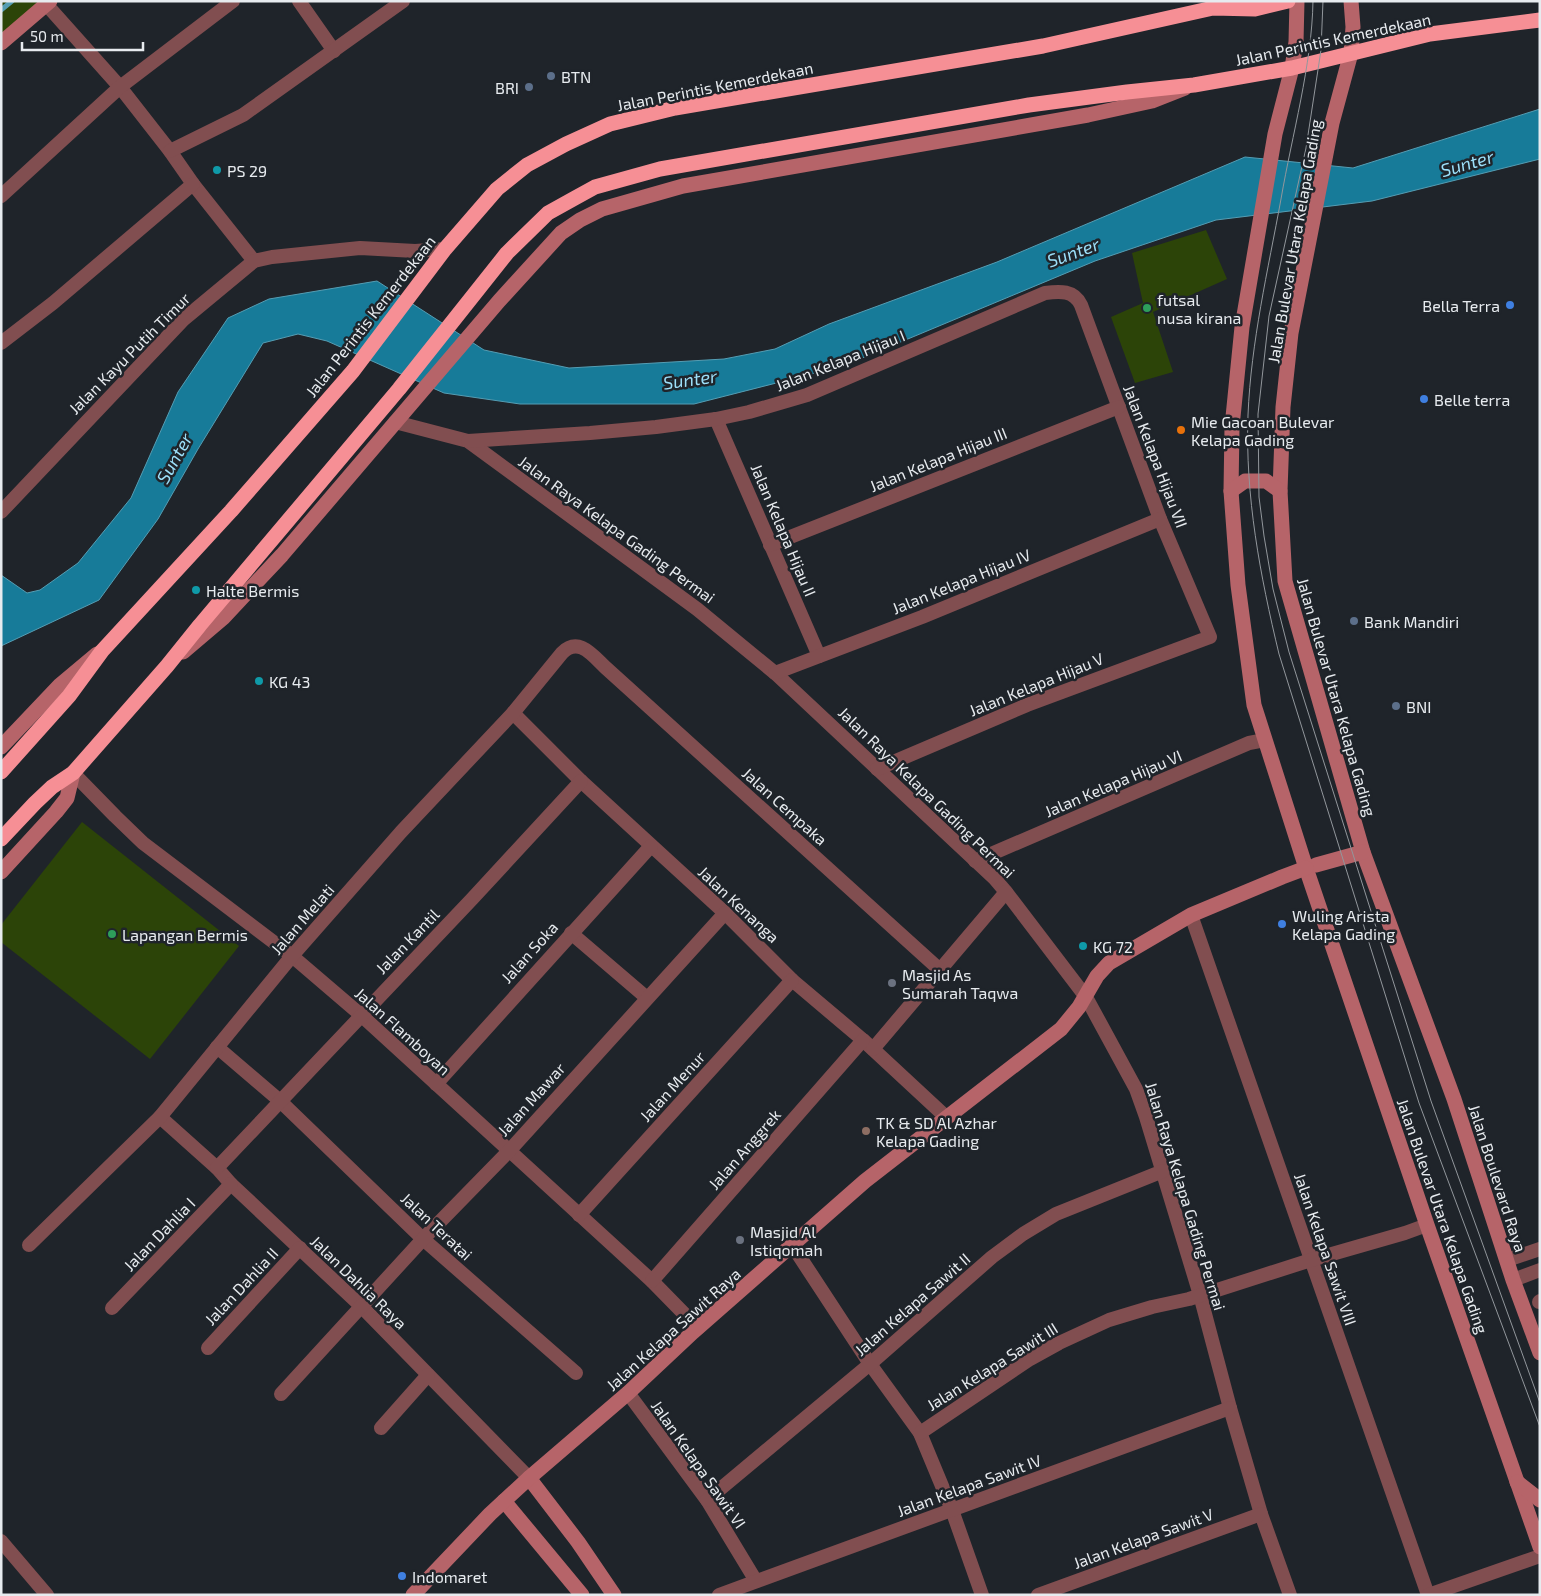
<svg xmlns="http://www.w3.org/2000/svg" width="1541" height="1596" viewBox="0 0 1541 1596" font-family="'Exo 2',sans-serif">
  <style>
    .green { fill: #2c4408 }
    .water { fill: #177b99; stroke: #559db3 }
    .lines { fill: none; stroke-linecap: round; stroke-linejoin: round }
    .stream { stroke: #559db3; stroke-width: 5 }
    .street { stroke: #814e50; stroke-width: 14 }
    .secondary { stroke: #b66469; stroke-width: 15 }
    .highway { stroke: #f68f95; stroke-width: 15 }
    .tram { stroke: #92979c; stroke-width: 1 }
    .service-dot { fill: #5c6f8a; stroke: #1f242a; stroke-width: 2 }
    .culture-dot { fill: #0f9aa8; stroke: #1f242a; stroke-width: 2 }
    .shop-dot { fill: #3f7fe0; stroke: #1f242a; stroke-width: 2 }
    .leisure-dot { fill: #2e9e5b; stroke: #1f242a; stroke-width: 2 }
    .food-dot { fill: #e8710a; stroke: #1f242a; stroke-width: 2 }
    .worship-dot { fill: #6b7280; stroke: #1f242a; stroke-width: 2 }
    .education-dot { fill: #8d6e63; stroke: #1f242a; stroke-width: 2 }
    .labels { text-anchor: middle; dominant-baseline: central; stroke-width: 5; stroke-linejoin: round; paint-order: stroke }
    .street-label { font-size: 16px; fill: #e7ebef; stroke: #1f242a }
    .poi-label { font-size: 16px; fill: #e7ebef; stroke: #1f242a; text-anchor: start }
    .water-label { font-size: 18px; font-style: italic; fill: #9cdff9; stroke: #1f242a }
  </style>
  <rect width="100%" height="100%" fill="#1f242a"/>
  <!-- green -->
  <g class="green">
    <polygon points="1,1 50,1 1,43"/>
    <polygon points="1206,230 1227,279 1153,312 1173,372 1135,383 1111,317 1143,303 1132,253"/>
    <polygon points="82,822 239,946 150,1059 1,942 1,925"/>
  </g>
  <!-- water -->
  <polygon class="water" points="1540,109 1540,159 1372,201 1216,220 1095,261 843,366 694,404 520,404 444,393 327,341 298,334 263,343 198,449 158,519 99,600 1,646 1,575 27,593 40,590 78,563 131,498 178,392 228,318 269,299 377,281 484,350 569,368 724,359 775,349 829,324 997,262 1245,157 1353,168"/>
  <g class="lines">
    <!-- stream -->
    <polyline class="stream" points="1,10 12,1"/>
    <!-- street -->
    <g class="street">
      <polyline points="299,1 334,51"/>
      <polyline points="46,4 120,87 170,151 193,184 254,261"/>
      <polyline points="170,151 243,115 403,1"/>
      <polyline points="1,196 120,87 233,1"/>
      <polyline points="1,343 53,303 193,184"/>
      <polyline points="716,419 819,656"/>
      <polyline points="395,422 468,441 697,609 775,673 995,879 1006,892 1086,997 1136,1089 1146,1117 1200,1295 1230,1408 1261,1514 1290,1595"/>
      <path d="M468 441 590 433 656 427 716 419 749 412 807 395 1045 293C1060 291 1074 290 1081 305L1160 519 1210 637 1027 705 877 769"/>
      <polyline points="1,512 184,319 254,261 272,257 360,248 415,251 445,249"/>
      <polyline points="770,545 1119,407"/>
      <polyline points="775,673 922,617 1160,519"/>
      <polyline points="513,713 581,781 725,913 792,980 863,1040 946,1117"/>
      <polyline points="73,773 115,816 143,843 292,956 361,1015 652,1281 698,1328"/>
      <polyline points="975,861 1249,743 1265,740"/>
      <polyline points="1191,915 1428,1595"/>
      <polyline points="571,933 647,998"/>
      <polyline points="217,1047 279,1100 423,1239 576,1373"/>
      <polyline points="873,1049 1006,892"/>
      <polyline points="436,1084 651,846"/>
      <polyline points="160,1117 217,1168 231,1184 362,1307 529,1478"/>
      <polyline points="217,1168 472,899 581,781"/>
      <polyline points="579,1215 792,980"/>
      <path d="M29 1245 160 1117 292 956 401 832 513 713 562 653C579 636 593 656 606 668L940 970"/>
      <polyline points="792,1245 870,1364 920,1433 952,1510 982,1595"/>
      <polyline points="1507,1260 1540,1249"/>
      <polyline points="1513,1280 1540,1270"/>
      <polyline points="652,1281 863,1040"/>
      <polyline points="1539,1302 1540,1301"/>
      <polyline points="112,1308 231,1184"/>
      <polyline points="208,1348 300,1248"/>
      <polyline points="628,1393 707,1500 756,1581"/>
      <polyline points="281,1394 423,1239 510,1150 725,913"/>
      <polyline points="381,1428 428,1375"/>
      <polyline points="920,1433 1030,1359 1059,1343 1109,1320 1152,1307 1189,1299 1311,1260 1405,1233 1427,1225"/>
      <polyline points="707,1500 870,1364 992,1257 1023,1234 1056,1214 1163,1171"/>
      <polyline points="1,1541 47,1595"/>
      <polyline points="719,1595 1230,1408"/>
      <polyline points="1038,1595 1261,1514"/>
      <polyline points="1428,1595 1540,1556"/>
    </g>
    <!-- secondary -->
    <g class="secondary">
      <polyline points="1297,1 1296,42 1292,68 1275,134 1242,327 1232,427 1231,491 1238,585 1254,705 1306,868 1427,1225 1540,1547"/>
      <polyline points="1351,1 1353,27 1351,53 1332,123 1291,333 1283,407 1280,491 1285,581 1363,852 1454,1099 1513,1280 1540,1353"/>
      <polyline points="1,43 50,1"/>
      <polyline points="1231,491 1245,481 1266,481 1280,491"/>
      <polyline points="183,652 223,618 282,555 499,301 561,233 580,220 602,209 683,186 1088,115 1152,101 1185,88"/>
      <polyline points="1,747 60,685 97,654"/>
      <polyline points="1316,865 1363,852"/>
      <polyline points="1,872 56,812 67,798 73,773"/>
      <polyline points="529,1478 578,1542 614,1595"/>
      <polyline points="1517,1482 1540,1500"/>
      <polyline points="504,1501 582,1595"/>
      <polyline points="413,1595 490,1514 529,1478 628,1393 693,1332 865,1181 1061,1029 1079,1007 1097,976 1109,963 1191,915 1282,877 1306,868"/>
    </g>
    <!-- highway -->
    <g class="highway">
      <polyline points="1,772 69,696 102,651 231,511 353,371 445,249 497,189 527,165 566,144 610,124 675,108 1043,46 1213,8 1255,9 1288,1"/>
      <polyline points="1,839 35,803 52,787 73,773 167,666 200,625 399,389 507,253 548,213 575,198 595,187 660,169 1029,105 1127,92 1194,85 1292,68 1430,34 1540,20"/>
    </g>
    <!-- tram -->
    <g class="tram">
      <path d="M1313 1C1312 65 1292 135 1281 199 1268 270 1251 342 1248 415 1245 496 1260 575 1279 654L1419 1103 1540 1427"/>
      <polyline points="1323,1 1321,50 1306,148 1269,316 1258,414 1259,497 1264,536 1273,589 1289,652 1431,1101 1540,1403"/>
    </g>
  </g>
  <!-- markers -->
  <g class="service-dot">
    <circle cx="551" cy="76" r="5"/>
    <circle cx="529" cy="87" r="5"/>
    <circle cx="1354" cy="621" r="5"/>
    <circle cx="1396" cy="706" r="5"/>
  </g>
  <g class="culture-dot">
    <circle cx="217" cy="170" r="5"/>
    <circle cx="196" cy="590" r="5"/>
    <circle cx="259" cy="681" r="5"/>
    <circle cx="1083" cy="946" r="5"/>
  </g>
  <g class="shop-dot">
    <circle cx="1510" cy="305" r="5"/>
    <circle cx="1424" cy="399" r="5"/>
    <circle cx="1282" cy="924" r="5"/>
    <circle cx="402" cy="1576" r="5"/>
  </g>
  <g class="leisure-dot">
    <circle cx="1147" cy="308" r="5"/>
    <circle cx="112" cy="934" r="5"/>
  </g>
  <circle class="food-dot" cx="1181" cy="430" r="5"/>
  <g class="worship-dot">
    <circle cx="892" cy="983" r="5"/>
    <circle cx="740" cy="1240" r="5"/>
  </g>
  <circle class="education-dot" cx="866" cy="1131" r="5"/>
  <g class="labels">
    <!-- street labels -->
    <g class="street-label">
      <text transform="translate(1333 39) rotate(-12)">Jalan Perintis Kemerdekaan</text>
      <text transform="translate(715 86) rotate(-11)">Jalan Perintis Kemerdekaan</text>
      <text transform="translate(1294 241) rotate(-80)">Jalan Bulevar Utara Kelapa Gading</text>
      <text transform="translate(370 316) rotate(-52)">Jalan Perintis Kemerdekaan</text>
      <text transform="translate(129 353) rotate(-45)">Jalan Kayu Putih Timur</text>
      <text transform="translate(840 360) rotate(-22)">Jalan Kelapa Hijau I</text>
      <text transform="translate(1156 456) rotate(69)">Jalan Kelapa Hijau VII</text>
      <text transform="translate(938 459) rotate(-22)">Jalan Kelapa Hijau III</text>
      <text transform="translate(617 529) rotate(36)">Jalan Raya Kelapa Gading Permai</text>
      <text transform="translate(784 530) rotate(67)">Jalan Kelapa Hijau II</text>
      <text transform="translate(961 581) rotate(-22)">Jalan Kelapa Hijau IV</text>
      <text transform="translate(1036 684) rotate(-22)">Jalan Kelapa Hijau V</text>
      <text transform="translate(1337 697) rotate(74)">Jalan Bulevar Utara Kelapa Gading</text>
      <text transform="translate(1113 783) rotate(-23)">Jalan Kelapa Hijau VI</text>
      <text transform="translate(927 792) rotate(44)">Jalan Raya Kelapa Gading Permai</text>
      <text transform="translate(785 806) rotate(42)">Jalan Cempaka</text>
      <text transform="translate(739 904) rotate(43)">Jalan Kenanga</text>
      <text transform="translate(302 919) rotate(-49)">Jalan Melati</text>
      <text transform="translate(407 941) rotate(-46)">Jalan Kantil</text>
      <text transform="translate(529 952) rotate(-48)">Jalan Soka</text>
      <text transform="translate(403 1031) rotate(42)">Jalan Flamboyan</text>
      <text transform="translate(672 1086) rotate(-48)">Jalan Menur</text>
      <text transform="translate(531 1099) rotate(-48)">Jalan Mawar</text>
      <text transform="translate(744 1149) rotate(-49)">Jalan Anggrek</text>
      <text transform="translate(1498 1178) rotate(72)">Jalan Boulevard Raya</text>
      <text transform="translate(1186 1196) rotate(73)">Jalan Raya Kelapa Gading Permai</text>
      <text transform="translate(1443 1216) rotate(71)">Jalan Bulevar Utara Kelapa Gading</text>
      <text transform="translate(437 1226) rotate(43)">Jalan Teratai</text>
      <text transform="translate(159 1234) rotate(-46)">Jalan Dahlia I</text>
      <text transform="translate(1326 1249) rotate(71)">Jalan Kelapa Sawit VIII</text>
      <text transform="translate(359 1282) rotate(44)">Jalan Dahlia Raya</text>
      <text transform="translate(241 1286) rotate(-47)">Jalan Dahlia II</text>
      <text transform="translate(912 1304) rotate(-41)">Jalan Kelapa Sawit II</text>
      <text transform="translate(673 1329) rotate(-42)">Jalan Kelapa Sawit Raya</text>
      <text transform="translate(992 1366) rotate(-32)">Jalan Kelapa Sawit III</text>
      <text transform="translate(699 1464) rotate(55)">Jalan Kelapa Sawit VI</text>
      <text transform="translate(969 1485) rotate(-20)">Jalan Kelapa Sawit IV</text>
      <text transform="translate(1143 1538) rotate(-20)">Jalan Kelapa Sawit V</text>
    </g>
    <!-- poi labels -->
    <g class="poi-label">
      <text x="561" y="76">BTN</text>
      <text x="519" y="87" text-anchor="end">BRI</text>
      <text x="227" y="170">PS 29</text>
      <text x="1157" y="299">futsal<tspan x="1157" dy="18">nusa kirana</tspan></text>
      <text x="1500" y="305" text-anchor="end">Bella Terra</text>
      <text x="1434" y="399">Belle terra</text>
      <text x="1191" y="421">Mie Gacoan Bulevar<tspan x="1191" dy="18">Kelapa Gading</tspan></text>
      <text x="206" y="590">Halte Bermis</text>
      <text x="1364" y="621">Bank Mandiri</text>
      <text x="269" y="681">KG 43</text>
      <text x="1406" y="706">BNI</text>
      <text x="1292" y="915">Wuling Arista<tspan x="1292" dy="18">Kelapa Gading</tspan></text>
      <text x="122" y="934">Lapangan Bermis</text>
      <text x="1093" y="946">KG 72</text>
      <text x="902" y="974">Masjid As<tspan x="902" dy="18">Sumarah Taqwa</tspan></text>
      <text x="876" y="1122">TK &amp; SD Al Azhar<tspan x="876" dy="18">Kelapa Gading</tspan></text>
      <text x="750" y="1231">Masjid Al<tspan x="750" dy="18">Istiqomah</tspan></text>
      <text x="412" y="1576">Indomaret</text>
    </g>
    <!-- water labels -->
    <g class="water-label">
      <text transform="translate(1467 163) rotate(-16)">Sunter</text>
      <text transform="translate(1073 252) rotate(-20)">Sunter</text>
      <text transform="translate(690 379) rotate(-8)">Sunter</text>
      <text transform="translate(174 458) rotate(-61)">Sunter</text>
    </g>
  </g>
  <!-- border -->
  <rect width="1541" height="1596" fill="none" stroke="#e7ebef" stroke-width="5"/>
  <!-- scale -->
  <path d="M22 42v8h121v-8" fill="none" stroke="#e7ebef" stroke-width="2.5"/>
  <text x="30" y="42" font-size="15" fill="#e7ebef" stroke="#1f242a" stroke-width="4" paint-order="stroke">50 m</text>
</svg>
